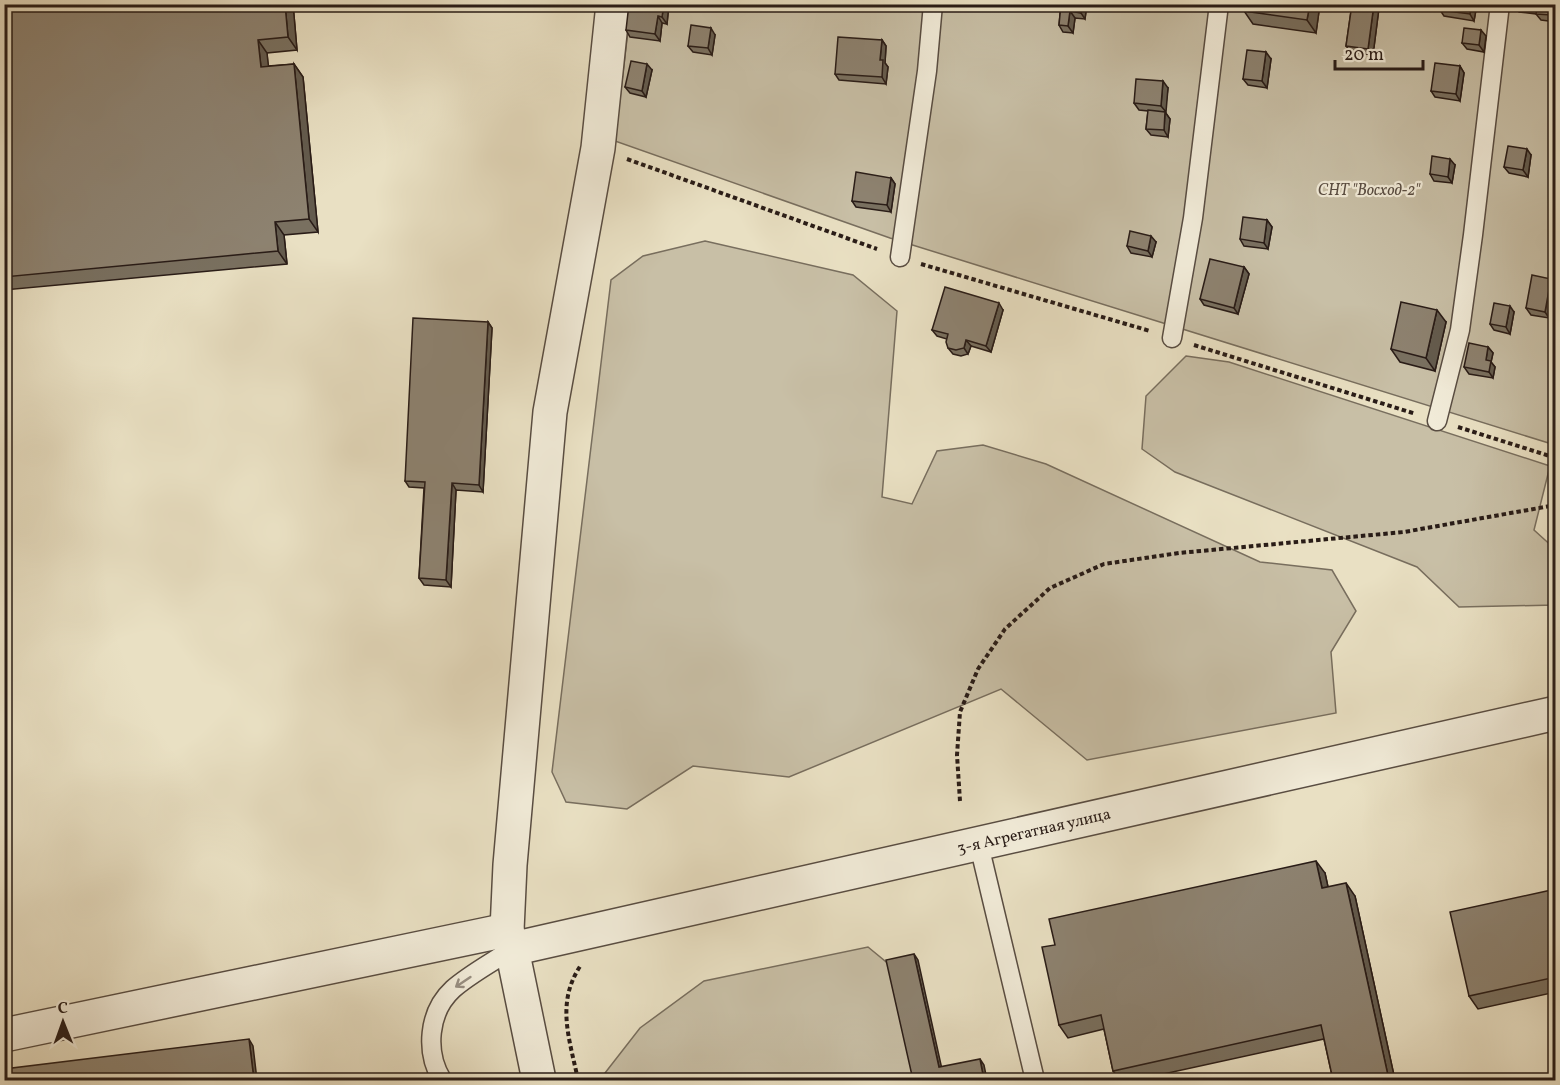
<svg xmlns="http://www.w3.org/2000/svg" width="1560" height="1085" viewBox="0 0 1560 1085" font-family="Vollkorn,serif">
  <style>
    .green { fill: #c8bfa6; stroke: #786e5e; stroke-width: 1.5 }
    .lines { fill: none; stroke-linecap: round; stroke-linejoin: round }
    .service-casing { stroke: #594d42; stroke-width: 21 }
    .minor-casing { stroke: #594d42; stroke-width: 36 }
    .tertiary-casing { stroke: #594d42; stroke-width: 36 }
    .path { stroke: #291c17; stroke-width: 4; stroke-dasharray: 4.5 3; stroke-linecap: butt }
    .service { stroke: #f1ebd8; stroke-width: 18 }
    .minor { stroke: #f1ebd8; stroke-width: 33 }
    .tertiary { stroke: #f1ebd8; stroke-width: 33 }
    .wall { fill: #797060; stroke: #291c17; stroke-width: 1.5 }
    .shaded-wall { fill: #635b4e; stroke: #291c17; stroke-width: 1.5 }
    .building { fill: #8d8270; stroke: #291c17; stroke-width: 1.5 }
    .oneway { stroke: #978e81 }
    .labels { text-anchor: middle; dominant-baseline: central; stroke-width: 4.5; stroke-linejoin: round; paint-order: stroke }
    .park-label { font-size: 16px; font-style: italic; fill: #594d42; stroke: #f1ebd8 }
    .street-label { font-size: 16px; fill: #291c17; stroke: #f1ebd8 }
  </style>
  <rect width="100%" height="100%" fill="#e9e0c3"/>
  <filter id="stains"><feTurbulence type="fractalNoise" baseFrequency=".00333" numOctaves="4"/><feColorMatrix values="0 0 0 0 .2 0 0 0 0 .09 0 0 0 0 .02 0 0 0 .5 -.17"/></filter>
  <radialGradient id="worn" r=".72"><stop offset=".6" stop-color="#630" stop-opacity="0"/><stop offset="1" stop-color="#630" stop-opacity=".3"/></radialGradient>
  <!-- green -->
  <g class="green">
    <polygon points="631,5 1555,5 1555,445 890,238 615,141"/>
    <polygon points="705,241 853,275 897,311 882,497 912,504 937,451 983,445 1046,464 1260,562 1332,570 1356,611 1331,652 1336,713 1087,760 1001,689 789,777 693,766 627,809 566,802 552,772 611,280 643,256"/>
    <polygon points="1186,356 1229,362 1550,466 1534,530 1555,549 1555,605 1459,607 1417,567 1175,472 1142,449 1146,396"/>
    <polygon points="868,947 891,966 916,1080 606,1080 605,1073 640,1028 704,981"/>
  </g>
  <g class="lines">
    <defs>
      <g id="service">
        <polyline points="900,257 927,71 933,4"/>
        <polyline points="1172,338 1193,218 1219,4"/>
        <polyline points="1437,421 1460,330 1473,235 1500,4"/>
        <polyline points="979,845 1035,1080"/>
        <path d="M442 1080C425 1052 428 1012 453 989 470 974 493 962 512 949"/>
      </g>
      <g id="minor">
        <polyline points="512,949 507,930 510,865 550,412 598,148 613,4"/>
        <polyline points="4,1035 507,930"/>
      </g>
      <polyline id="tertiary" points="539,1080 512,949 1556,713"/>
    </defs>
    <!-- service casing -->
    <use href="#service" class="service-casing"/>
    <!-- minor casing -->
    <use href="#minor" class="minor-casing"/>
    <!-- tertiary casing -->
    <use href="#tertiary" class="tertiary-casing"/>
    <!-- path -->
    <g class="path">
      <polyline points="627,159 877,249"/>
      <polyline points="921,264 1150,331"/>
      <polyline points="1194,345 1416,414"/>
      <polyline points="1458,427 1556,458"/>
      <polyline points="960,801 957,755 960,712 978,669 1005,629 1050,588 1104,564 1179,553 1404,532 1556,505"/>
      <path d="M578 1080C570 1040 555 1003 581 965"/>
    </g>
    <!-- service -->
    <use href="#service" class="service"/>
    <!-- minor -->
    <use href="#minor" class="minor"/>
    <!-- tertiary -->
    <use href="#tertiary" class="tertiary"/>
  </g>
  <!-- wall -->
  <g class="wall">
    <polygon points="4,4 293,4 297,50 267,53 268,66 294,64 303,77 318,232 284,235 287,264 4,290"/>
    <polygon points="669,4 667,24 662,23 660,41 630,37 626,30"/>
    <polygon points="789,4 807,4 807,7"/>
    <polygon points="1061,4 1087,4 1085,19 1075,18 1073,33 1063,32 1059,25"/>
    <polygon points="1320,4 1316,33 1253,24 1244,11"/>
    <polygon points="1352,4 1376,4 1379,8 1373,55 1351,52 1346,46"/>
    <polygon points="1477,4 1474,21 1444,16 1440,10"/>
    <polygon points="1556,4 1556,22 1541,20 1536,14 1519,12 1515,5"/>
    <polygon points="715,35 712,55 693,52 688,46"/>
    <polygon points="1486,36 1484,52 1467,49 1462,43"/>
    <polygon points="882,40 886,46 885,63 888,67 886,84 839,80 835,74"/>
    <polygon points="1271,59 1267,88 1248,85 1243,79"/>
    <polygon points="1460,66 1464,73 1460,101 1435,97 1431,91"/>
    <polygon points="652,70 646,97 630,93 625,87"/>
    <polygon points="1168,88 1165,112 1170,119 1168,137 1151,135 1146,129 1148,111 1139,110 1134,103"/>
    <polygon points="1531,155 1528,177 1509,173 1504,167"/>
    <polygon points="1455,165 1452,183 1434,181 1430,174"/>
    <polygon points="891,178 895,184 891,212 856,207 852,201"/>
    <polygon points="1267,220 1272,227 1268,249 1244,246 1240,239"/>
    <polygon points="1156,242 1152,257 1131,253 1127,246"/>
    <polygon points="1244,267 1249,274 1238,314 1204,305 1200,299"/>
    <polygon points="1555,285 1549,318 1531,315 1526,308"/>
    <polygon points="1003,310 991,352 971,346 968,354 961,356 953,354 948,348 947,339 937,336 932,330"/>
    <polygon points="1514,312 1510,334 1494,330 1490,324"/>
    <polygon points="488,322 492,328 483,492 456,490 451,587 424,585 419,578 424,488 409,487 405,481"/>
    <polygon points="1446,322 1435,371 1400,362 1391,349"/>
    <polygon points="1488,347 1493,353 1491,362 1495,367 1493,378 1469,374 1464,367"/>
    <polygon points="1325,873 1328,887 1355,896 1395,1080 1333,1080 1324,1039 1136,1080 1120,1080 1113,1071 1104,1029 1068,1038 1059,1025 1055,945"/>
    <polygon points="1556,889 1556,992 1478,1009 1469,996"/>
  </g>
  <!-- shaded-wall -->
  <g class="shaded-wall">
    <polygon points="285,4 293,4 297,50 288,37"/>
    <polygon points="664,4 669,4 667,24 662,17"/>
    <polygon points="1081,4 1087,4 1085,19 1081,13"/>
    <polygon points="1310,4 1320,4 1316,33 1307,20"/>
    <polygon points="1374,4 1376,4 1379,8 1373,55 1368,49"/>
    <polygon points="1471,4 1477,4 1474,21 1470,14"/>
    <polygon points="1554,4 1556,4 1556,20 1552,15"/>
    <polygon points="1070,11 1075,18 1073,33 1068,26"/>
    <polygon points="658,16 662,23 660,41 655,34"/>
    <polygon points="711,28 715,35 712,55 708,48"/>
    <polygon points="1481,30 1486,36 1484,52 1479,45"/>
    <polygon points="258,40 267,53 270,80 261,67"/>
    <polygon points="882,40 886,46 885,63 888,67 886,84 882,77 880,60"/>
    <polygon points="1266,52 1271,59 1267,88 1262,81"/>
    <polygon points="294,64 303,77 318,232 309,219"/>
    <polygon points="647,64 652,70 646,97 642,91"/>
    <polygon points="1460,66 1464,73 1460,101 1456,94"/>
    <polygon points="1163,81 1168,88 1166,112 1161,106"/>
    <polygon points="1165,112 1170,119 1168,137 1164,130"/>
    <polygon points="1527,149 1531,155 1528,177 1523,170"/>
    <polygon points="1450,159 1455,165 1452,183 1448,177"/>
    <polygon points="891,178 895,184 891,212 887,205"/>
    <polygon points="1267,220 1272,227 1268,249 1264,243"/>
    <polygon points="275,222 284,235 287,264 278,251"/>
    <polygon points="1151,236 1156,242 1152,257 1148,251"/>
    <polygon points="1244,267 1249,274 1238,314 1234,308"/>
    <polygon points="1551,279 1555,285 1549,318 1545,312"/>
    <polygon points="999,303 1003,310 991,352 986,346"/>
    <polygon points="1510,306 1514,312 1510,334 1506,327"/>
    <polygon points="1437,310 1446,322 1435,371 1426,358"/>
    <polygon points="488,322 492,328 483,492 479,485"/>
    <polygon points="966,340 971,346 968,354 964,348"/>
    <polygon points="1488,347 1493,353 1491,362 1495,367 1493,378 1489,372 1486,360"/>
    <polygon points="452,483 456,490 451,587 446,580"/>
    <polygon points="1316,861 1325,873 1331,901 1322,888"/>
    <polygon points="1346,883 1355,896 1395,1080 1389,1080"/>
    <polygon points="914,954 918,960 943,1074 939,1067"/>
    <polygon points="249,1039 253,1046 257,1080 254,1080"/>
    <polygon points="980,1059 984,1065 987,1080 984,1080"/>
  </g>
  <!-- building -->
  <g class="building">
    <polygon points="4,4 285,4 288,37 258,40 261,67 294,64 309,219 275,222 278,251 4,277"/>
    <polygon points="629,4 664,4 662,17 658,16 655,34 626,30"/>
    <polygon points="1061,4 1081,4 1081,13 1070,11 1068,26 1059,25"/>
    <polygon points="1245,4 1310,4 1307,20 1244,11"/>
    <polygon points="1352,4 1374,4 1368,49 1346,46"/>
    <polygon points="1440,4 1471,4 1470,14 1440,10"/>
    <polygon points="1515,4 1554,4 1552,15 1536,14 1537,8"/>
    <polygon points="691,25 711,28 708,48 688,46"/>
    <polygon points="1464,28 1481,30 1479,45 1462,43"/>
    <polygon points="838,37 882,40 880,60 883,60 882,77 835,74"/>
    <polygon points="1247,50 1266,52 1262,81 1243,79"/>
    <polygon points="631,61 647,64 642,91 625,87"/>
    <polygon points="1435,63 1460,66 1456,94 1431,91"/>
    <polygon points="1136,79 1163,81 1161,106 1134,103"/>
    <polygon points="1148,110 1165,112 1164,130 1146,129"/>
    <polygon points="1508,146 1527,149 1523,170 1504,167"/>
    <polygon points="1432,156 1450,159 1448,177 1430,174"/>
    <polygon points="856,172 891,178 887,205 852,201"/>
    <polygon points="1243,217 1267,220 1264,243 1240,239"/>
    <polygon points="1130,231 1151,236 1148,251 1127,246"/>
    <polygon points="1210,259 1244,267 1234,308 1200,299"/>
    <polygon points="1532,275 1551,279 1545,312 1526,308"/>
    <polygon points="945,287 999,303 986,346 966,340 964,348 956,350 948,348 946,342 948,334 932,330"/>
    <polygon points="1401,302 1437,310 1426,358 1391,349"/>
    <polygon points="1494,303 1510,306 1506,327 1490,324"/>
    <polygon points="413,318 488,322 479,485 452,483 446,580 419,578 425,482 405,481"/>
    <polygon points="1469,343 1488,347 1486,360 1491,361 1489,372 1464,367"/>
    <polygon points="1316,861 1322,888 1346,883 1389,1080 1333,1080 1321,1025 1113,1071 1101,1015 1059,1025 1042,947 1055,945 1049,919"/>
    <polygon points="1556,889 1556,977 1469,996 1450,912"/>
    <polygon points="914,954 939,1067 980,1059 984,1080 913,1080 886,960"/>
    <polygon points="249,1039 254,1080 5,1080 4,1069"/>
  </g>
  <!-- one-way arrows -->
  <defs><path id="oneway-shaft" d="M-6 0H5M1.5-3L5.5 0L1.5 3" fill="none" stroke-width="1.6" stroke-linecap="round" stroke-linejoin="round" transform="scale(1.5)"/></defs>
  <use class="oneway" href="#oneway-shaft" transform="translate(463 982) rotate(146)"/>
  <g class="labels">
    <!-- park labels -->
    <g class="park-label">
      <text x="1369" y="191">СНТ "Восход-2"</text>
    </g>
    <!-- street labels -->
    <g class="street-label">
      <text transform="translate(1034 832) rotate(-13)">3-я Агрегатная улица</text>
    </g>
  </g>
  <!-- margin -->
  <rect width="1560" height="1085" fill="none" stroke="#e9e0c3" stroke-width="24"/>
  <rect x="6" y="6" width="1548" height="1073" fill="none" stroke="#291c17" stroke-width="3"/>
  <rect x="12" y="12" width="1536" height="1061" fill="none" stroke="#291c17" stroke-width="1.5"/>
  <!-- north arrow -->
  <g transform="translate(63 1022) rotate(359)" stroke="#f1ebd8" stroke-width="4.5" paint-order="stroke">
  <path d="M0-4.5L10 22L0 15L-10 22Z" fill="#291c17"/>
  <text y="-9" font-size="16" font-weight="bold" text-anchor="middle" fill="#291c17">С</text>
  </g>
  <!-- scale -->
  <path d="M1335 60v9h88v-9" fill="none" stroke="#291c17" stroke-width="3"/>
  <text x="1344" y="60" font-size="18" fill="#291c17" stroke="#f1ebd8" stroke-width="4.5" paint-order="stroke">20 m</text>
  <rect width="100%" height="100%" filter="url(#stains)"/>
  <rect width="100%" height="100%" fill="url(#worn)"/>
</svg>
